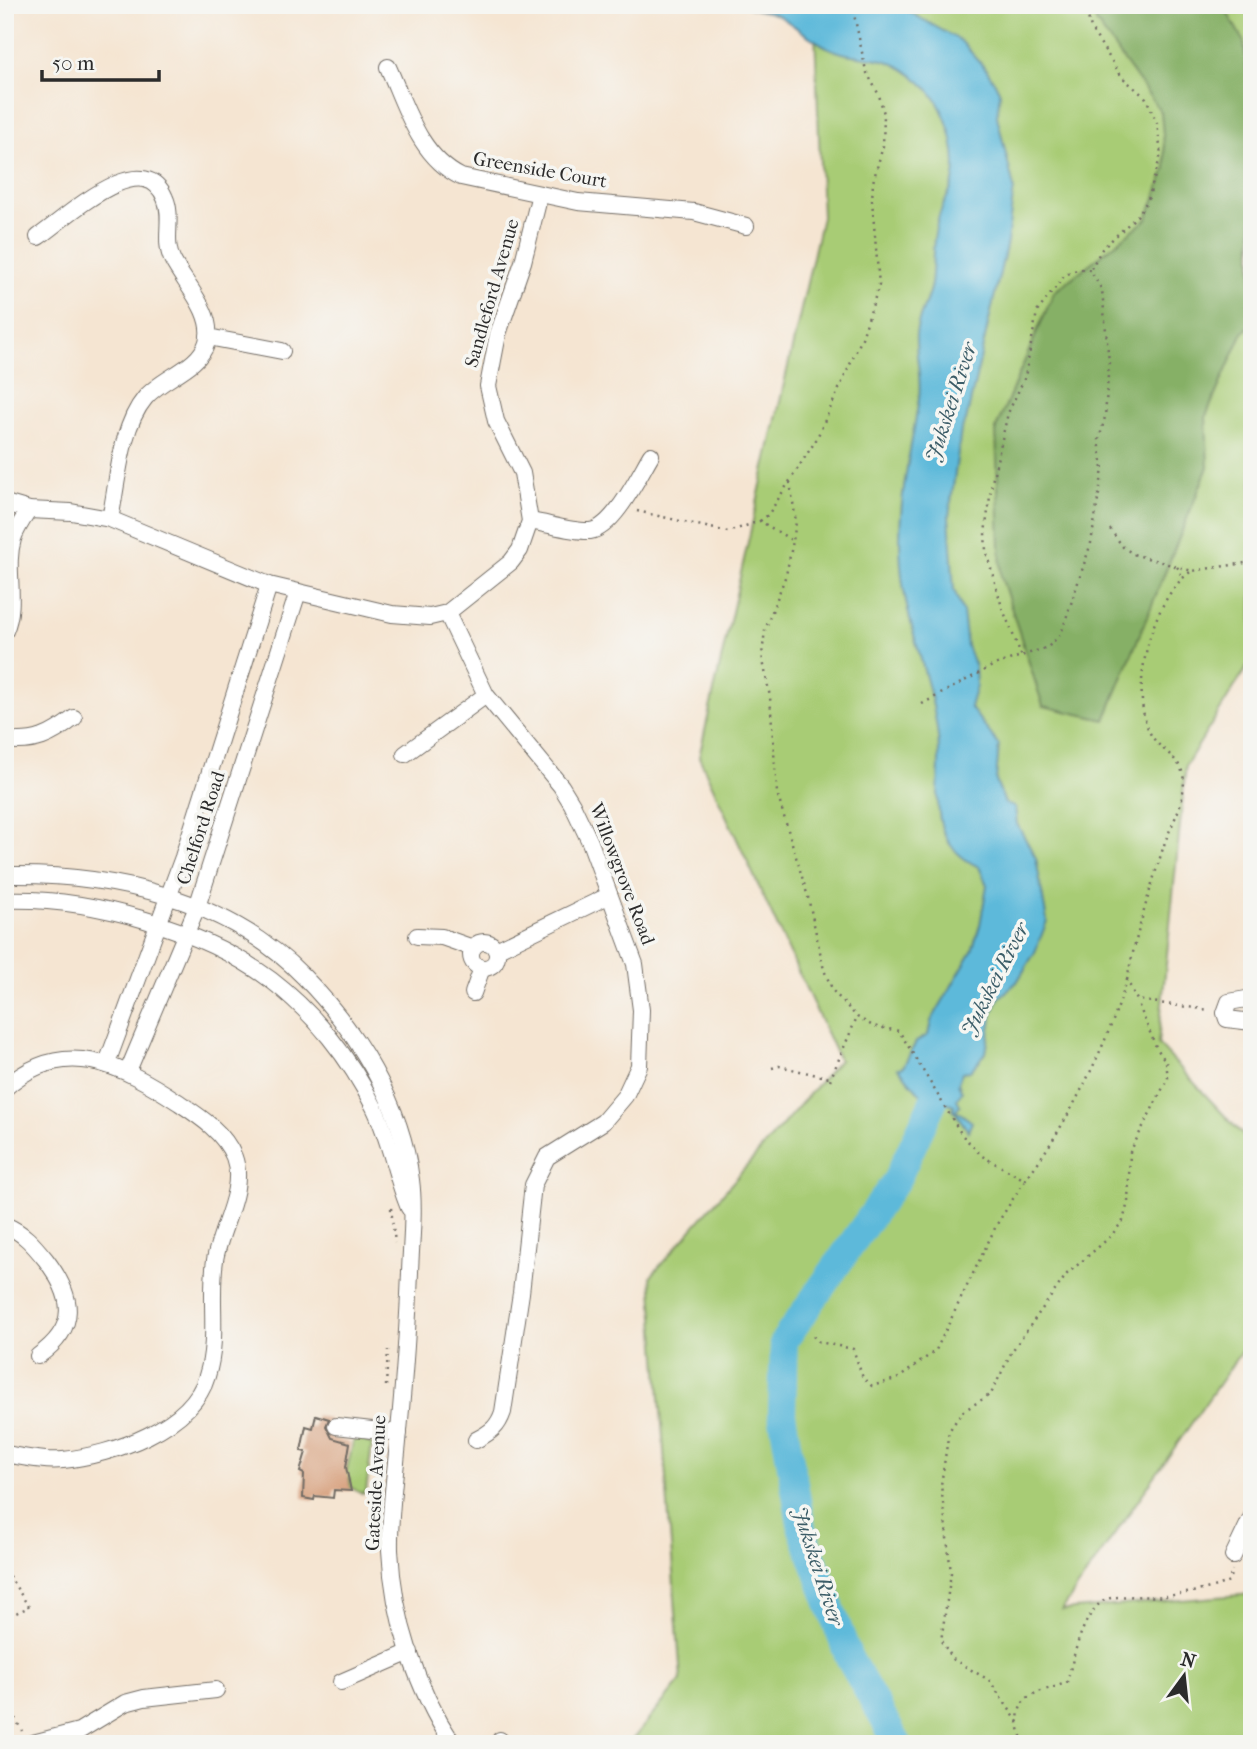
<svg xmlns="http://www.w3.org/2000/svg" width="1257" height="1749" viewBox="0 0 1257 1749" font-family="'IM FELL French Canon',serif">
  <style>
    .green { fill: #a8cc75; stroke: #6a7c50; stroke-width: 2 }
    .forest { fill: #86b066; stroke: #586e48; stroke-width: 2 }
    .water { fill: #5db9da; stroke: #447282; stroke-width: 2 }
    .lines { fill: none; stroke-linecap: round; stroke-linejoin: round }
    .river { stroke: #5db9da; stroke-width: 28 }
    .building { fill: #d9a685 }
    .minor-casing { stroke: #726c65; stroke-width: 18 }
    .path { stroke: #726c65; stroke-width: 2.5; stroke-dasharray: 2 5; stroke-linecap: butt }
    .minor { stroke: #fff; stroke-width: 16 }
    .labels { text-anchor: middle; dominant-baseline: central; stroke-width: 7; stroke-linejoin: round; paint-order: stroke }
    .street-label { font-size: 19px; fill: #2b2b2b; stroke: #f6f6f2 }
    .water-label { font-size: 21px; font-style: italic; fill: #3c5d68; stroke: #f6f6f2 }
  </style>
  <rect width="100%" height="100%" fill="#f6f6f2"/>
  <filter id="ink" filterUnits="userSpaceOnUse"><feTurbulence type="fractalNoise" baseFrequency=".0143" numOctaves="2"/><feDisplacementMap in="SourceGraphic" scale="14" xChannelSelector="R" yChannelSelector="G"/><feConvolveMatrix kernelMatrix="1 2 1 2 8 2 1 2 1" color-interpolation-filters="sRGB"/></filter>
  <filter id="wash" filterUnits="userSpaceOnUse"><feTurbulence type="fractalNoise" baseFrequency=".00686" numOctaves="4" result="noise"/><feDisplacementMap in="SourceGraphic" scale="28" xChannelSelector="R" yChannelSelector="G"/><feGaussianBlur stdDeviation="1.57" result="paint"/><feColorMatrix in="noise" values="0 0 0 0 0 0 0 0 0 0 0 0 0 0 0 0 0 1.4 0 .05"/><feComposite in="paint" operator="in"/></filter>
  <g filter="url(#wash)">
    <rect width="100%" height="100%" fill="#f5e5d2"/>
    <!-- green -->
    <g class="green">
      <polygon points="814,5 1252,5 1252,659 1186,765 1158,1044 1252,1145 1252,1336 1062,1610 1252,1594 1252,1744 629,1744 681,1680 651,1276 839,1060 699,757 822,217"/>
      <polygon points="358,1435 367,1437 366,1442 372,1444 366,1492 362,1494 350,1487 350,1480 345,1477 353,1443"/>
    </g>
    <!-- forest -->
    <polygon class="forest" points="1095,5 1223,5 1244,42 1252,119 1252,323 1242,334 1206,416 1208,467 1105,720 1043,706 1001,576 996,428 1054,292 1147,219 1166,168 1161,112 1096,22"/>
    <!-- water -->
    <path class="water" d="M744 5H897L961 41 986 69 995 83 1000 93 997 116 1014 188 1007 242 966 421 961 430 949 516 954 590 963 612 967 646 975 667 976 686 970 707 999 745 996 781 1005 803 1015 807 1017 824 1036 858 1047 921 1035 952 1017 982 999 998 993 1012 986 1053 970 1071 962 1072 958 1083 962 1092 957 1099 960 1105 956 1110 972 1122 968 1131 953 1109 954 1105 945 1102 935 1111 898 1068 903 1067 916 1042 928 1035 931 1021 972 951 980 925 987 885 979 867C920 840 944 787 938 737 932 679 905 625 901 566 896 504 910 458 919 398 922 378 915 356 916 335 917 317 928 302 931 284 934 261 931 240 939 216 942 205 950 194 953 182 959 157 950 123 937 101 928 85 901 64 883 60 864 55 845 57 827 47 811 39 795 26 779 16 768 10 755 12 744 5Z"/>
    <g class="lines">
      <!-- river -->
      <polyline class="river" points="898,1744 849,1658 802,1529 782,1414 784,1341 897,1179 946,1074"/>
    </g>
    <g id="blocks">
      <!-- building -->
      <polygon class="building" points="316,1415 329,1419 326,1426 332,1438 350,1443 346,1467 351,1491 334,1490 333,1498 315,1496 314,1500 303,1498 304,1474 300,1472 306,1452 301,1451 306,1426 313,1428"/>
    </g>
  </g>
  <g filter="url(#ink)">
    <use href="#blocks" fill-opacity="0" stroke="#726c65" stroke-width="2"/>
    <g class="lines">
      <defs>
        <g id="minor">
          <path d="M388 67C406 107 419 156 461 177L578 202 694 212 746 226"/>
          <path d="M38 237C66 218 143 144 165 198 174 218 162 241 173 261 185 284 215 314 207 342 199 369 162 377 145 398 120 428 118 482 110 519"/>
          <polyline points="208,337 282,351"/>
          <polyline points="5,503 29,510 71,512 110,519 269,585 392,614 430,617 447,613 511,562 520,550 530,521 522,473 496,421 488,386 498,334 523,262 540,194"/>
          <path d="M530 521C549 524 572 532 590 531 614 528 639 475 651 455"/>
          <path d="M447 613 486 695 561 786 572 804 590 842 635 964 641 1010 639 1066 625 1096 603 1122 547 1157 533 1185 521 1293 503 1412C498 1427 491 1432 476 1440"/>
          <path d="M5 631C18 601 4 569 13 539 16 529 23 519 29 510"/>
          <path d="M5 740C35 744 51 736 74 718"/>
          <polyline points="405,754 486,695"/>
          <path d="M5 875C111 873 228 898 304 977 357 1031 402 1104 411 1180 415 1210 411 1242 410 1272 408 1325 404 1378 399 1431 396 1470 389 1511 390 1550 393 1617 416 1688 453 1744"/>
          <path d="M5 900C90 897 203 929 271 980 314 1013 350 1058 374 1107 390 1139 395 1175 409 1208"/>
          <polyline points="417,936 442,937 473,948"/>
          <circle cx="484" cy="955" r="13"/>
          <polyline points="496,950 608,896"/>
          <polyline points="473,993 482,968"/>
          <polyline points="1252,998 1229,1002 1225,1013 1227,1019 1252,1022"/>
          <polyline points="107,1063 183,857 269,585"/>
          <polyline points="128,1071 197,907 298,592"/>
          <path d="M5 1088C63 1035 122 1065 178 1102 199 1116 224 1132 234 1157 246 1189 220 1228 215 1260 209 1299 219 1338 207 1376 192 1428 112 1455 63 1460 44 1462 24 1457 5 1454"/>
          <path d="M5 1225C24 1233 33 1244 46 1260 74 1297 79 1327 38 1356"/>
          <polyline points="336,1426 399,1433"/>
          <polyline points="1233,1556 1252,1516"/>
          <polyline points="341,1682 410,1652"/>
          <polyline points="500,1740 502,1744"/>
          <polyline points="29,1744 79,1731 125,1703 144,1698 216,1690"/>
        </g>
      </defs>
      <!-- minor casing -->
      <use href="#minor" class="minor-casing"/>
      <!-- path -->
      <g class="path">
        <polyline points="1085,5 1091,29 1122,77 1146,98 1157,123 1161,154 1148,200 1137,216 1102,249 1090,270"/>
        <polyline points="790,482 796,522 793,541"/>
        <path d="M637 511 728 532 760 521 793 541 786 575 765 630 762 655 770 697 777 793 808 897 824 970 833 991 857 1017 873 1026 899 1031 962 1135 982 1156 1025 1180C1066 1127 1108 1044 1127 980L1137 1000 1209 1010"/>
        <polyline points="760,521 768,515 816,440 862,338 879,285 872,200 873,182 883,146 884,114 879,95 866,71 852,5"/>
        <polyline points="1110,529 1123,547 1133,554 1192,571 1252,562"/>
        <polyline points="1177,567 1181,572 1180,579"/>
        <polyline points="922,704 994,665 1048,647 1061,634 1091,543 1103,469 1099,440 1105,417 1109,362 1102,290 1090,270 1079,269 1065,275 1037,312 1025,377 1008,413 992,482 985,533 986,551 1002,607 1022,657"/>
        <path d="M1127 980C1136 934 1151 886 1165 842 1171 826 1181 809 1183 792 1189 756 1160 755 1149 731 1129 688 1152 596 1192 571"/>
        <polyline points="772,1068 779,1066 830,1078"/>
        <polyline points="830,1080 857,1017"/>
        <polyline points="391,1208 395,1243"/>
        <polyline points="813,1336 819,1342 853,1349 863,1378 872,1386 899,1378 936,1350 997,1224 1025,1180"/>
        <polyline points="386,1386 388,1350"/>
        <polyline points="5,1570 29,1607 5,1618"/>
        <polyline points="5,1699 22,1731"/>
        <polyline points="1018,1722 989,1680 954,1660 941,1641 951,1573 941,1485 949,1431 962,1412 991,1394 1012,1351 1067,1274 1110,1237 1123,1221 1128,1202 1130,1152 1168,1078 1166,1062 1156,1047 1137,1001"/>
        <path d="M1022 1744C1022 1736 1018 1728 1018 1721 1019 1689 1045 1693 1067 1682 1074 1657 1080 1621 1101 1602 1111 1593 1150 1598 1166 1596 1188 1593 1209 1590 1229 1581L1232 1570"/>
      </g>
      <!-- minor -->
      <use href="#minor" class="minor"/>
    </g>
  </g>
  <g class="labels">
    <!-- street labels -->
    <g class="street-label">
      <text transform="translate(540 170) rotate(10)">Greenside Court</text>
      <text transform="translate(492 293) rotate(-74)">Sandleford Avenue</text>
      <text transform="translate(201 828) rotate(-72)">Chelford Road</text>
      <text transform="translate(622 874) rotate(69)">Willowgrove Road</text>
      <text transform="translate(376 1483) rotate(-87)">Gateside Avenue</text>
    </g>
    <!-- water labels -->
    <g class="water-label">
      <text transform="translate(951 402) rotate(-72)">Jukskei River</text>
      <text transform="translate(995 979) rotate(-63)">Jukskei River</text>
      <text transform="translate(818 1566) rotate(72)">Jukskei River</text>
    </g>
  </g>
  <!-- margin -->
  <rect width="1257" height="1749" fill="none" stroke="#f6f6f2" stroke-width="28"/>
  <!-- north arrow -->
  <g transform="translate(1184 1676) rotate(15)" stroke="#f6f6f2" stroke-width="5" paint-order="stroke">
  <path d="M0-5L12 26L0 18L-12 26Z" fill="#2b2b2b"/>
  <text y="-10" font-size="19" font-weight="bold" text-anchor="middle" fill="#2b2b2b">N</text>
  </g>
  <!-- scale -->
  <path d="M42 70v10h117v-10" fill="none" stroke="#2b2b2b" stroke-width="3.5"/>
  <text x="52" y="70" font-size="21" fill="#2b2b2b" stroke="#f6f6f2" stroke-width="5" paint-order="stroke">50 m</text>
</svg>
